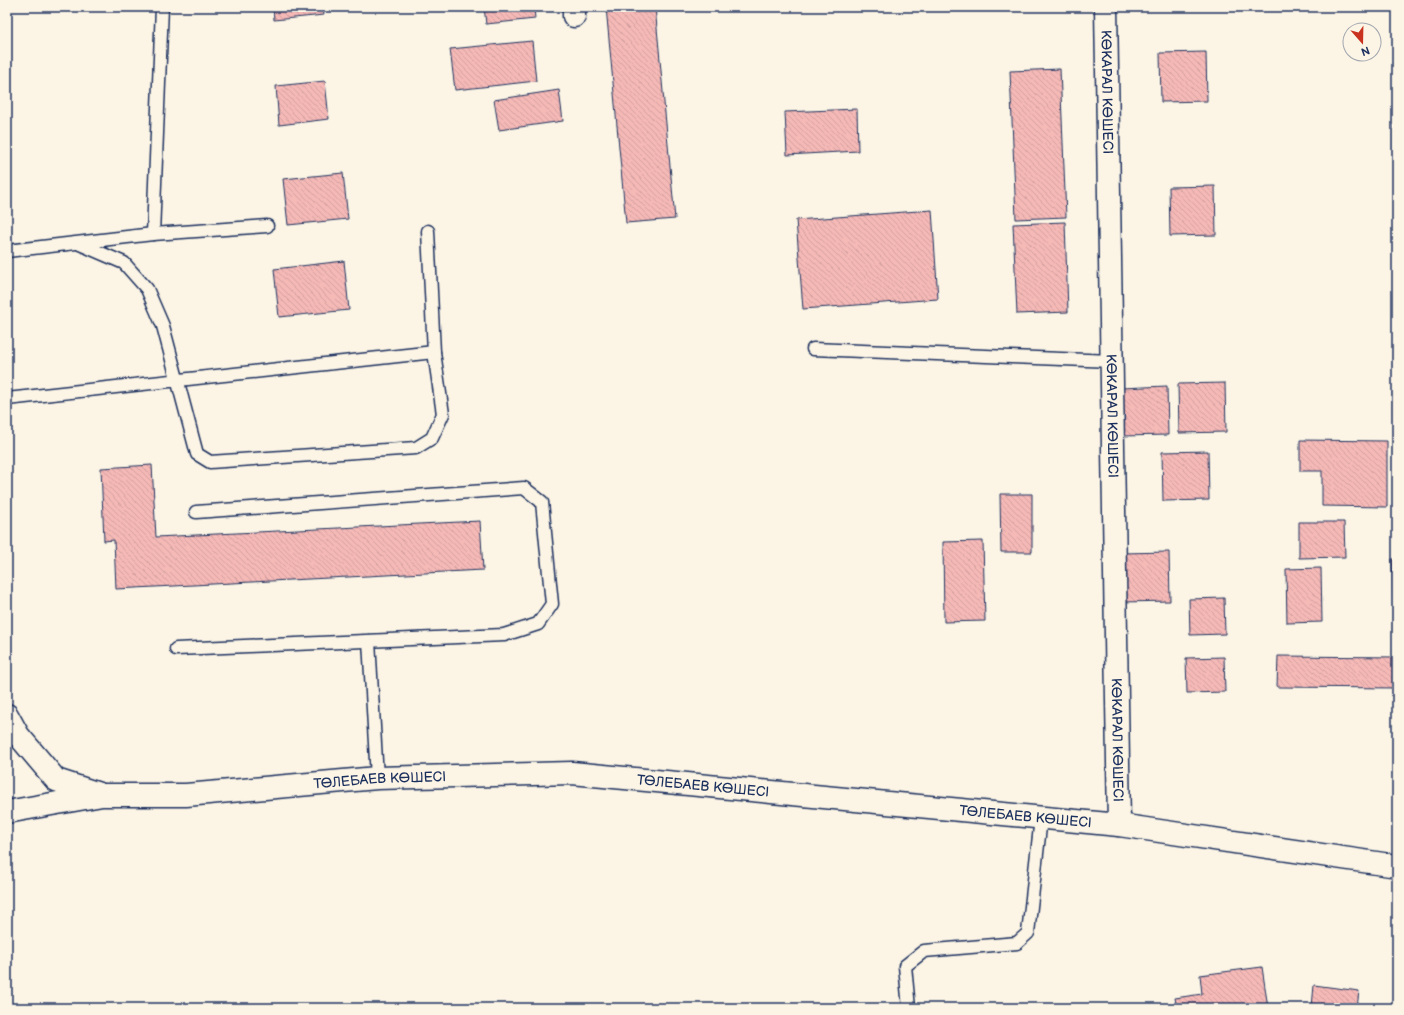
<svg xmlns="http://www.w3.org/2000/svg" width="1404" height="1015" viewBox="0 0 1404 1015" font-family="'Balsamiq Sans',sans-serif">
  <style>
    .building { fill: url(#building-back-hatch); stroke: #1b2f5e }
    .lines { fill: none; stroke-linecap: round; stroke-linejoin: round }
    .lane-casing { stroke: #1b2f5e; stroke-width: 15 }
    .street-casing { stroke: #1b2f5e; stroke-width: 25 }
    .secondary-casing { stroke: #1b2f5e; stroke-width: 25 }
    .lane { stroke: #fcf5e5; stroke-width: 12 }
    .street { stroke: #fcf5e5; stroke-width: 22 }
    .secondary { stroke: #fcf5e5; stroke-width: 22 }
    .labels { text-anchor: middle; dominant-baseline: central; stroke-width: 3; stroke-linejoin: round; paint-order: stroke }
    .street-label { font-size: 14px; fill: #1b2f5e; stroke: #fcf5e5 }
  </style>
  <defs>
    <pattern id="building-back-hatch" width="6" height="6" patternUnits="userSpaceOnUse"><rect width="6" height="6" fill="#f5b9b6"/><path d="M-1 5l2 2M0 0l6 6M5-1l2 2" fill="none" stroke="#d19f9f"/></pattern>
  </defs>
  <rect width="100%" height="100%" fill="#fcf5e5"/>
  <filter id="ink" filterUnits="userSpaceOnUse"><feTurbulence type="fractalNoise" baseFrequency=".025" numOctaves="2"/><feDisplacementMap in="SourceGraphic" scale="8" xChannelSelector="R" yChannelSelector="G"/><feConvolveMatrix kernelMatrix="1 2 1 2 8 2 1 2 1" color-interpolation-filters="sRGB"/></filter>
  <g filter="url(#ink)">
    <!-- building -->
    <g class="building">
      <polygon points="273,7 323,7 324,15 274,20"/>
      <polygon points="484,7 534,7 535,19 486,24"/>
      <polygon points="606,7 655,7 675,219 626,223"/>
      <polygon points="532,41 536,81 455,90 450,49"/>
      <polygon points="1206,52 1207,101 1161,102 1160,53"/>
      <polygon points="1060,69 1066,217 1016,219 1010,71"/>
      <polygon points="325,81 329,119 279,125 276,86"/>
      <polygon points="559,90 563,121 499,130 494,100"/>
      <polygon points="857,109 858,151 787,155 785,112"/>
      <rect x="1394" y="118" width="3" height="39"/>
      <polygon points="343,173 348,219 288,225 283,179"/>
      <polygon points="1215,186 1216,235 1170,236 1169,187"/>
      <polygon points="932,210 938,299 803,309 796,220"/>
      <polygon points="1065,222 1068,312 1017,314 1013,224"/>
      <polygon points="344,261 349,310 279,317 274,269"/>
      <polygon points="1225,383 1226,432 1179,433 1178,384"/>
      <polygon points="1167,386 1168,435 1122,436 1121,388"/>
      <polygon points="1393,392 1397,392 1397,441 1394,441"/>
      <polygon points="1300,440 1387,441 1387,507 1322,506 1322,471 1300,471"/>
      <polygon points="1208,451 1209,500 1163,501 1162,452"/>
      <polygon points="152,465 156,537 480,521 483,570 116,589 114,540 104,541 101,468"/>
      <polygon points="1000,494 1032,494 1032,552 1001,552"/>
      <polygon points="1299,522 1344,522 1345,557 1299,558"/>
      <polygon points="983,541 985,621 944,622 943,542"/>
      <polygon points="1169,552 1170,601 1123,602 1123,553"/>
      <polygon points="1392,559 1397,559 1397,646 1395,646"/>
      <polygon points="1321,568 1322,622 1287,623 1286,569"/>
      <polygon points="1224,598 1225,634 1190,635 1189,599"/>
      <polygon points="1278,656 1397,657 1397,688 1277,687"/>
      <polygon points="1224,657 1225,692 1187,693 1186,658"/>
      <polygon points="1262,967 1268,1008 1177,1008 1175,998 1202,994 1200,975"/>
      <polygon points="1314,985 1359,991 1357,1008 1312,1007"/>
      <polygon points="1283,1005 1283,1008 1269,1008"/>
    </g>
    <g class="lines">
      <defs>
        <g id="lane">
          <polyline points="153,234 162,7"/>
          <polyline points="80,244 124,263 147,289 163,326 197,454 210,462 416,448 432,438 443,414 434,352 428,231"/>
          <polyline points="7,251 153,234 267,226"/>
          <polyline points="813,349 1112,361"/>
          <polyline points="7,399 434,352"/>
          <polyline points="369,641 377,778"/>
          <polyline points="176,649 504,635 538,624 552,604 542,502 524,488 196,512"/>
          <polyline points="909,1008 905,966 924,951 1017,943 1028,933 1041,818"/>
        </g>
        <g id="street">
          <polyline points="574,7 574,16"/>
          <path id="s1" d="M1106 7 1119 825"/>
        </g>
        <g id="secondary">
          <polyline points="7,715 18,735 56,780 99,794"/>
          <path id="s2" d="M7 812 102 795H186L377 778 572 773 1119 825 1397 866"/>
        </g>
      </defs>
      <!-- lane casing -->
      <use href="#lane" class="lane-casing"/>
      <!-- street casing -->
      <use href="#street" class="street-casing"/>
      <!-- secondary casing -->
      <use href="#secondary" class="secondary-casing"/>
      <!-- lane -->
      <use href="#lane" class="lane"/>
      <!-- street -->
      <use href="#street" class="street"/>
      <!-- secondary -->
      <use href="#secondary" class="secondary"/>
    </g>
  </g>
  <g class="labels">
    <!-- street labels -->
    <g class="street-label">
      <text stroke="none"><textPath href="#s1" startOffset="85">КӨКАРАЛ КӨШЕСІ</textPath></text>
      <text stroke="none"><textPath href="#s1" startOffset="409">КӨКАРАЛ КӨШЕСІ</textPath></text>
      <text stroke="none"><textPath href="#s1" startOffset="733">КӨКАРАЛ КӨШЕСІ</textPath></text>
      <text stroke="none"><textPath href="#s2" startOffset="375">ТӨЛЕБАЕВ КӨШЕСІ</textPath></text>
      <text stroke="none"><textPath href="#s2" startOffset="699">ТӨЛЕБАЕВ КӨШЕСІ</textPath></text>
      <text stroke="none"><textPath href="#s2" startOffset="1023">ТӨЛЕБАЕВ КӨШЕСІ</textPath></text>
    </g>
  </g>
  <!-- margin -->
  <rect width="1404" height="1015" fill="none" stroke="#fcf5e5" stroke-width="24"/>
  <rect x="12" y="12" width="1380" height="991" fill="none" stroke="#1b2f5e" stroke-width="1.5" filter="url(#ink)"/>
  <!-- north arrow -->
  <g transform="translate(1362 42) rotate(160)"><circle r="19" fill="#fcf5e5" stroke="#a2a6af"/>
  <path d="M0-3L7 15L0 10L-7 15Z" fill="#c8321e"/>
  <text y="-6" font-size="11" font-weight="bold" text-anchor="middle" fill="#1b2f5e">N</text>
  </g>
</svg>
